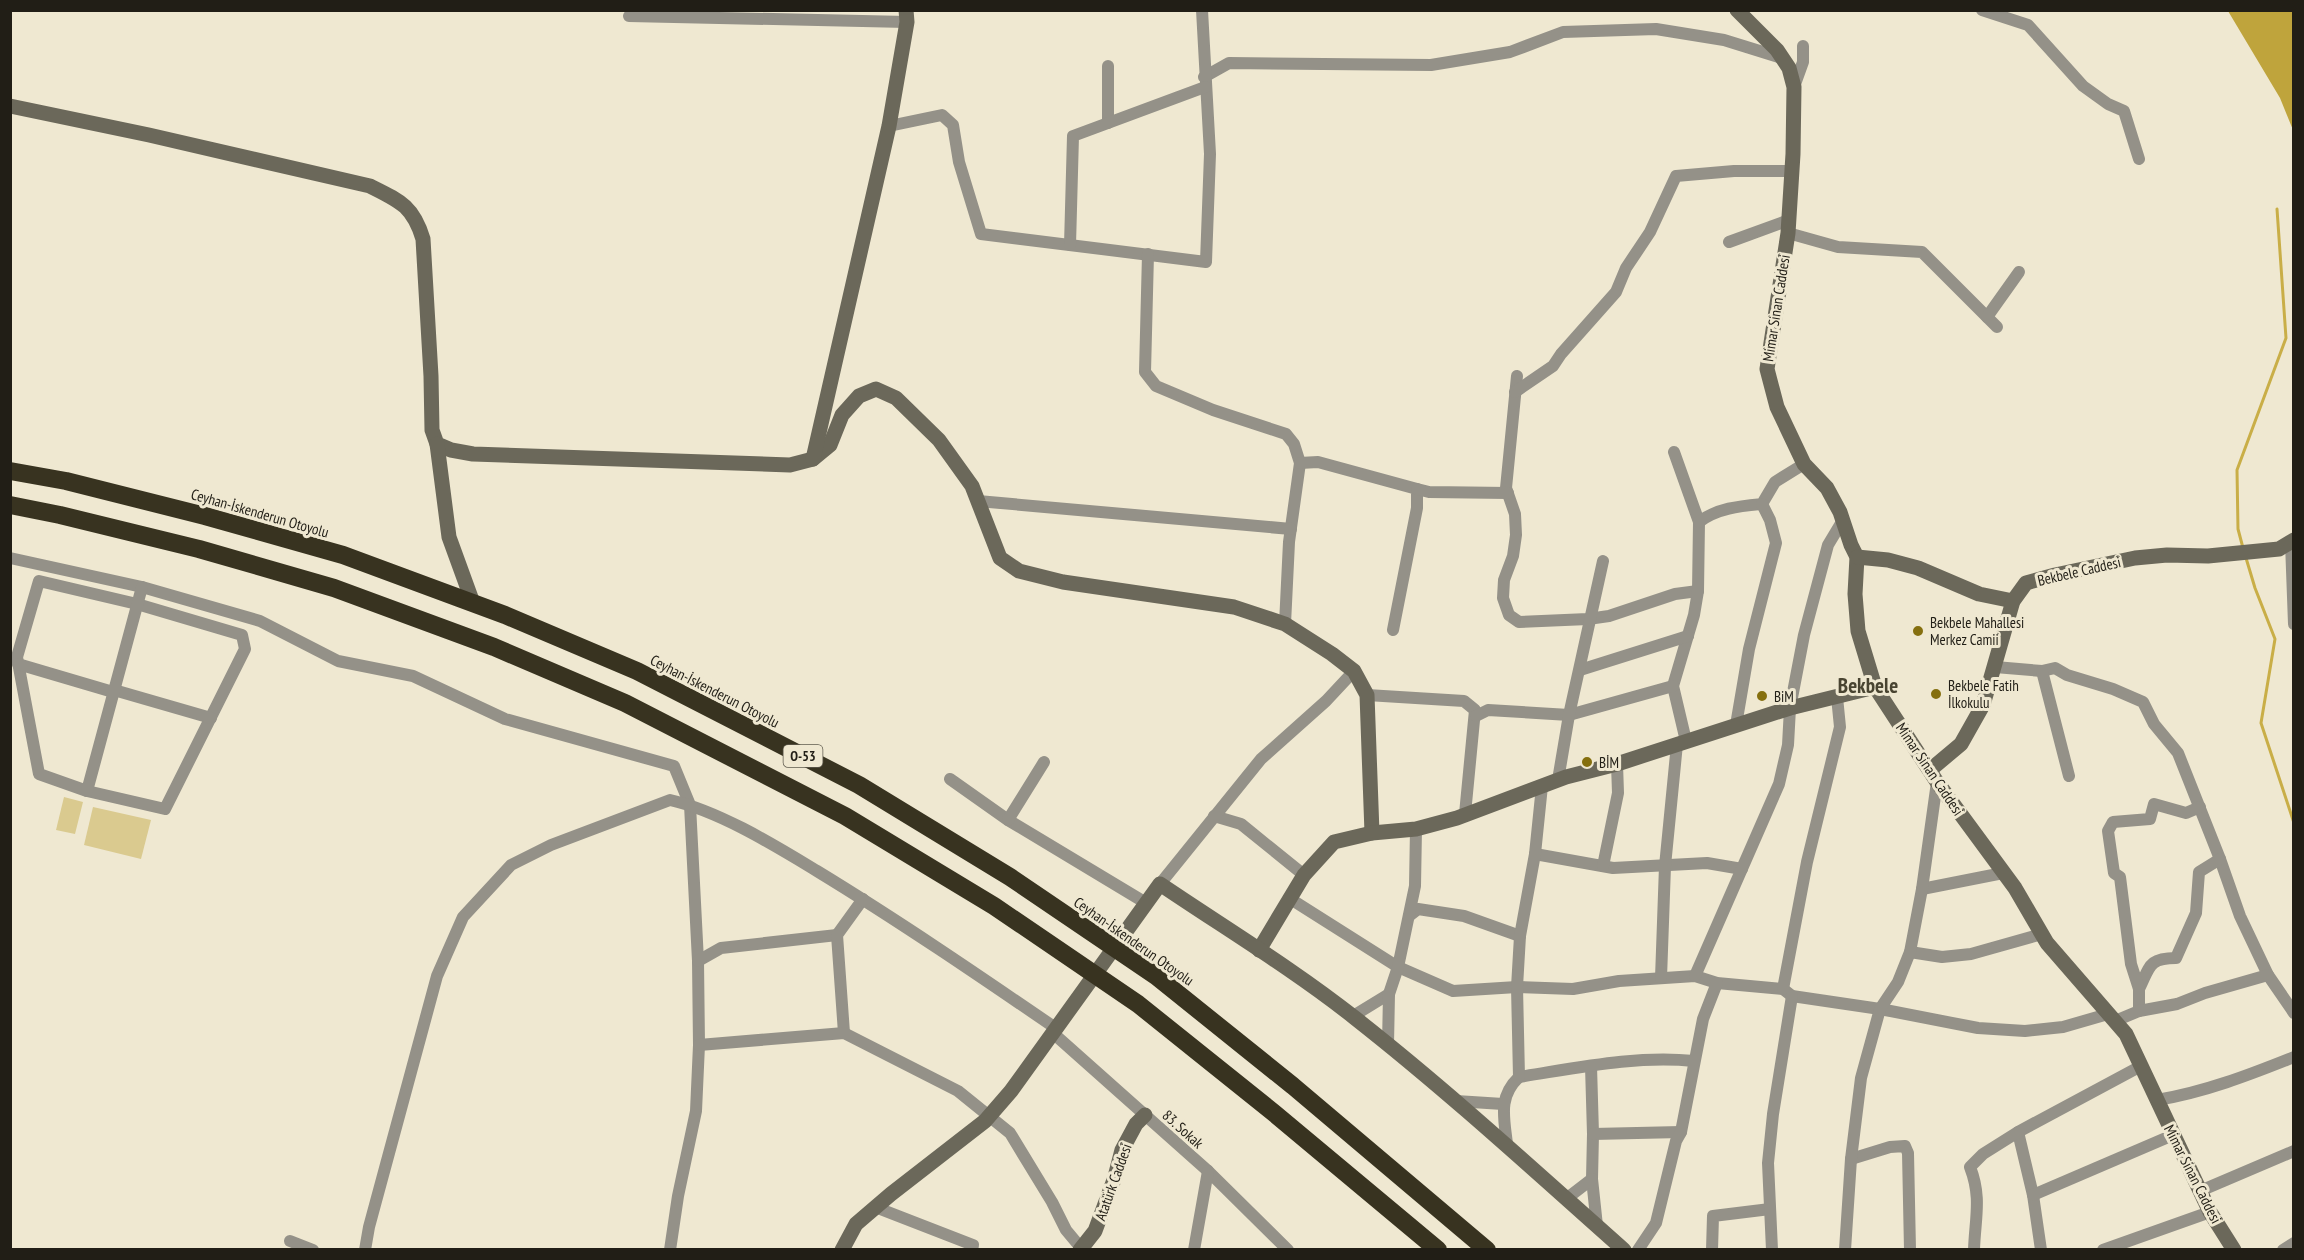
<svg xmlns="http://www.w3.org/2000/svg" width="2304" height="1260" viewBox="0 0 2304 1260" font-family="'PT Sans Narrow',sans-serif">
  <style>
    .green { fill: #daca8f }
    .forest { fill: #bfa43c }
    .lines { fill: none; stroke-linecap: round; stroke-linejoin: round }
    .stream { stroke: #c9ae47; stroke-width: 3 }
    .street { stroke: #949188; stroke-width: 12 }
    .secondary { stroke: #6b685a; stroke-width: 15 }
    .highway { stroke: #383320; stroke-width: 18 }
    .poi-dot { fill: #856f0e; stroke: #efe8d1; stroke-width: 2 }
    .labels { text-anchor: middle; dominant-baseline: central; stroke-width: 6; stroke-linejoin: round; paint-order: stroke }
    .shield { fill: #efe8d1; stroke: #5f5b4e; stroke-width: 1.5 }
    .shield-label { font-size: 14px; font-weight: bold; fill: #211e16 }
    .street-label { font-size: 15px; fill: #211e16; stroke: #efe8d1 }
    .poi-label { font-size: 15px; fill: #211e16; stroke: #efe8d1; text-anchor: start }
    .district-label { font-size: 21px; font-weight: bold; fill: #494431; stroke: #efe8d1 }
  </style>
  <rect width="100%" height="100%" fill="#efe8d1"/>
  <!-- green -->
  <g class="green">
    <polygon points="64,797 83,802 75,834 56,830"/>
    <polygon points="93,807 151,820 141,859 84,845"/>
  </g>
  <!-- forest -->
  <polygon class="forest" points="2228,11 2293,11 2293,130 2280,98"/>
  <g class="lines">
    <!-- stream -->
    <g class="stream">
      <polyline points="2243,548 2238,529 2237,470 2286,338 2277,209"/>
      <polyline points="2246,558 2255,588 2275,639 2261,723 2294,823"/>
    </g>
    <!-- street -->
    <g class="street">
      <polyline points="1982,10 2028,25 2083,86 2108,104 2124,111 2139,159"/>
      <polyline points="629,16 907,22"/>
      <polyline points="1108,66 1108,123"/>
      <polyline points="1204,77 1229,63 1431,65 1510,52 1563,32 1656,29 1724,40 1782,58"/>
      <polyline points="1794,87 1803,62 1803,46"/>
      <polyline points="889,126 942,115 953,125 959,162 981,234 1206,262 1210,154 1202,10"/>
      <polyline points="1788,233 1838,247 1922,252 1997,327"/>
      <polyline points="1729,242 1789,220"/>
      <polyline points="1070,245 1073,136 1205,87"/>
      <polyline points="1148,254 1145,372 1156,386 1213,410 1286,434 1294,444 1300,463 1289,542 1285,624"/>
      <polyline points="1987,317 2019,272"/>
      <polyline points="1517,376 1506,488 1515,514 1516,535 1513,556 1504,580 1503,598 1509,615 1519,622 1588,619 1609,616 1675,594 1698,591"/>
      <polyline points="1515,392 1553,366 1561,354 1616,292 1626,268 1650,232 1676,176 1734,171 1792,171"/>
      <polyline points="1674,452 1699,522 1698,591 1694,615 1673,686 1686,741"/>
      <polyline points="1300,463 1318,462 1417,489 1417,508 1393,630"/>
      <polyline points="1417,489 1429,492 1508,493"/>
      <polyline points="978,501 1291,529"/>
      <path d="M1699 522C1717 508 1741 506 1762 504L1775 482 1804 464"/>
      <polyline points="2291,543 2294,624"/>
      <polyline points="10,558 142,587 260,621 338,661 413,676 505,719 674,766 690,805 698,961 699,1045 696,1111 678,1196 670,1250"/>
      <polygon points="39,581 137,604 242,635 245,649 165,809 87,791 39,774 17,657"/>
      <polyline points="18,664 113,692"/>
      <polyline points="1995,667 2042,671 2055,668 2067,675 2113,689 2143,702 2154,724 2178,753 2220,859 2240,916 2268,975 2294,1013"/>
      <polyline points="1580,670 1688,636"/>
      <polyline points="2042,671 2069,776"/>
      <polyline points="114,690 211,718"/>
      <polyline points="1367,695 1464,701 1475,710 1465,814"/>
      <polyline points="1476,716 1488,710 1569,715 1673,686"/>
      <polyline points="1736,725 1749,649 1776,543 1770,520 1762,504"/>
      <polyline points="950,779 1008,820 1146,903"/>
      <polyline points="1558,780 1569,715 1603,561"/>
      <polyline points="87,791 142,587"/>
      <polyline points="1214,816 1241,824 1304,875"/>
      <polyline points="1008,820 1044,762"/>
      <polyline points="1535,854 1613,868 1707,863 1742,869"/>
      <polyline points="1603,866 1618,793 1617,764"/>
      <polyline points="1160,884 1261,759 1326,701 1354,671"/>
      <polyline points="1922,889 2003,873"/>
      <polyline points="1289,898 1398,967 1453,991 1517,987 1573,989 1619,981 1695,976 1717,983 1783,989 1792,996 1880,1009 1978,1028 2025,1031 2063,1027 2108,1014"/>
      <polyline points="1409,916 1418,909 1464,916 1520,936"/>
      <polyline points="1910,952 1942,957 1971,954 2042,934"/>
      <polyline points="698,961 721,948 837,935"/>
      <polyline points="1695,976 1779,784 1788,745 1790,708 1804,635 1828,545 1843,520"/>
      <polyline points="1661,978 1665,866 1677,744"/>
      <polyline points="1783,989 1807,862 1840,727 1837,697"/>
      <path d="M2139 989C2150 967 2148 958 2176 958L2196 913 2199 872 2220 859"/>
      <polyline points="2139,1011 2139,989 2131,964 2120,877 2114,873 2108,831 2113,822 2150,819 2154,804 2186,813 2200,807"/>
      <polyline points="1353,1016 1389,994"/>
      <polyline points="2115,1021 2139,1011 2177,1004 2205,993 2268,975"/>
      <polyline points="844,1033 837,935 863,899"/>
      <polyline points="1054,1034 1208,1171 1288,1250"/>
      <polyline points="1388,1044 1389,994 1398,967 1415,886 1416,829"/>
      <polyline points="699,1045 844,1033 958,1091 1010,1133 1052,1202 1066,1230 1081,1248"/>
      <polyline points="1591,1066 1593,1134 1592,1179 1597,1226"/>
      <path d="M1519 1077C1577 1068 1636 1055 1694 1061"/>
      <path d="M2157 1100C2205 1092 2249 1075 2294 1057"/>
      <polyline points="1456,1101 1503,1104"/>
      <polyline points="2018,1132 2033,1195 2041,1250"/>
      <polyline points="1593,1134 1681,1132"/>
      <path d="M1507 1144C1504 1117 1498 1097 1519 1077L1517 987 1520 936 1535 854 1542 786"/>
      <polyline points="1851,1159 1890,1147 1905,1146 1908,1153 1910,1250"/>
      <polyline points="2200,1191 2294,1151"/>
      <polyline points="2033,1195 2173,1135"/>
      <polyline points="1566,1199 1592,1179"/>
      <polyline points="875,1207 973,1245 972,1250"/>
      <polyline points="290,1241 313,1250"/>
      <path d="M365 1250 369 1227 437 976 463 917 511 865 551 845 670 800C719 811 774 845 817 871 899 921 978 975 1057 1029"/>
      <polyline points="1194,1250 1208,1171"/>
      <polyline points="1638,1250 1656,1223 1676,1141 1681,1132 1703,1019 1717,983"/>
      <polyline points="1712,1250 1713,1216 1770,1209"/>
      <polyline points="1772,1250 1768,1163 1773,1114 1792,996"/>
      <polyline points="1845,1250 1851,1159 1861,1078 1880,1009 1898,982 1910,952 1922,889 1937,782"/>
      <path d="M1974 1250C1975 1218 1982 1198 1970 1167L1983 1154 2018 1132 2141 1066"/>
      <polyline points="2103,1250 2210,1212"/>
      <polyline points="2283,1250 2294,1243"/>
    </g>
    <!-- secondary -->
    <g class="secondary">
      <polyline points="1737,10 1777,50 1789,68 1794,87 1793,154 1788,233 1767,369 1777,407 1804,464 1827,488 1840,512 1851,545 1857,557 1855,594 1858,631 1875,687 1937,782 2015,888 2047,943 2126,1034 2210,1212 2234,1250"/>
      <path d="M10 106 149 135 370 186C400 201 413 206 423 239L431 376 432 430 437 444 451 450 473 454 790 465 813 459 830 445 842 415 859 396 876 389 896 398 939 440 972 486 1000 558 1019 571 1063 582 1234 607 1285 624 1332 654 1354 671 1367 695 1372 833"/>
      <polyline points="437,444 449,537 473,603"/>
      <polyline points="813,459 889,126 907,22 906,10"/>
      <polyline points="1857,557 1888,560 1918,568 1979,594 2013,601"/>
      <polyline points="1930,770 1961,744 1983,705 2013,601 2026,583 2055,575 2135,558 2167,555 2208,556 2279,549 2294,540"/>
      <polyline points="1259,950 1304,875 1334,842 1372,833 1416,829 1457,818 1566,777 1617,764 1790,708 1875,687"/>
      <path d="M842 1250 856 1224 891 1194 985 1121 1011 1091 1160 884C1225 928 1293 969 1355 1018 1448 1091 1535 1171 1624 1250"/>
      <polyline points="1080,1250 1095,1231 1115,1177 1122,1150 1136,1124 1145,1115"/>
    </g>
    <!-- highway -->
    <g class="highway">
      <polyline points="10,471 66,481 205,516 343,555 505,615 637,671 859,785 1010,877 1156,976 1293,1086 1487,1250"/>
      <polyline points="10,505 60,515 199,549 334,588 494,647 625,703 845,816 994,906 1138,1004 1274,1113 1438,1250"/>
    </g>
  </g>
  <!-- markers -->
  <g class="poi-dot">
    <circle cx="1918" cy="631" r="6"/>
    <circle cx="1936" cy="694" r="6"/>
    <circle cx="1762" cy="696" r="6"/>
    <circle cx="1587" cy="762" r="6"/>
  </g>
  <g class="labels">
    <!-- shield labels -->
    <rect class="shield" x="783.5" y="745" width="39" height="22" rx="4.5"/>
    <g class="shield-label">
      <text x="803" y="756">O-53</text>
    </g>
    <!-- street labels -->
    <g class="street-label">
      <text transform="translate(1776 308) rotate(-81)">Mimar Sinan Caddesi</text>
      <text transform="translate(260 513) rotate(16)">Ceyhan-İskenderun Otoyolu</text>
      <text transform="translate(2079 571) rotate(-13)">Bekbele Caddesi</text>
      <text transform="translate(715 691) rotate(27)">Ceyhan-İskenderun Otoyolu</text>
      <text transform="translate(1930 769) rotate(56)">Mimar Sinan Caddesi</text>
      <text transform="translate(1134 941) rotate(35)">Ceyhan-İskenderun Otoyolu</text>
      <text transform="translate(1183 1129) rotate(42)">83. Sokak</text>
      <text transform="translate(2193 1174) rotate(63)">Mimar Sinan Caddesi</text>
      <text transform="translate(1113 1182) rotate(-70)">Atatürk Caddesi</text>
    </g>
    <!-- poi labels -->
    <g class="poi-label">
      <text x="1930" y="622">Bekbele Mahallesi<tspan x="1930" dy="17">Merkez Camii</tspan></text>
      <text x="1948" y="685">Bekbele Fatih<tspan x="1948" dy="17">İlkokulu</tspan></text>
      <text x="1774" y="696">BiM</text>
      <text x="1599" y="762">BİM</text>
    </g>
    <!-- district labels -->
    <g class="district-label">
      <text x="1868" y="685">Bekbele</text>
    </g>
  </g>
  <!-- border -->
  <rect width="2304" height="1260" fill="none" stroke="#211e16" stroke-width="24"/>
</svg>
